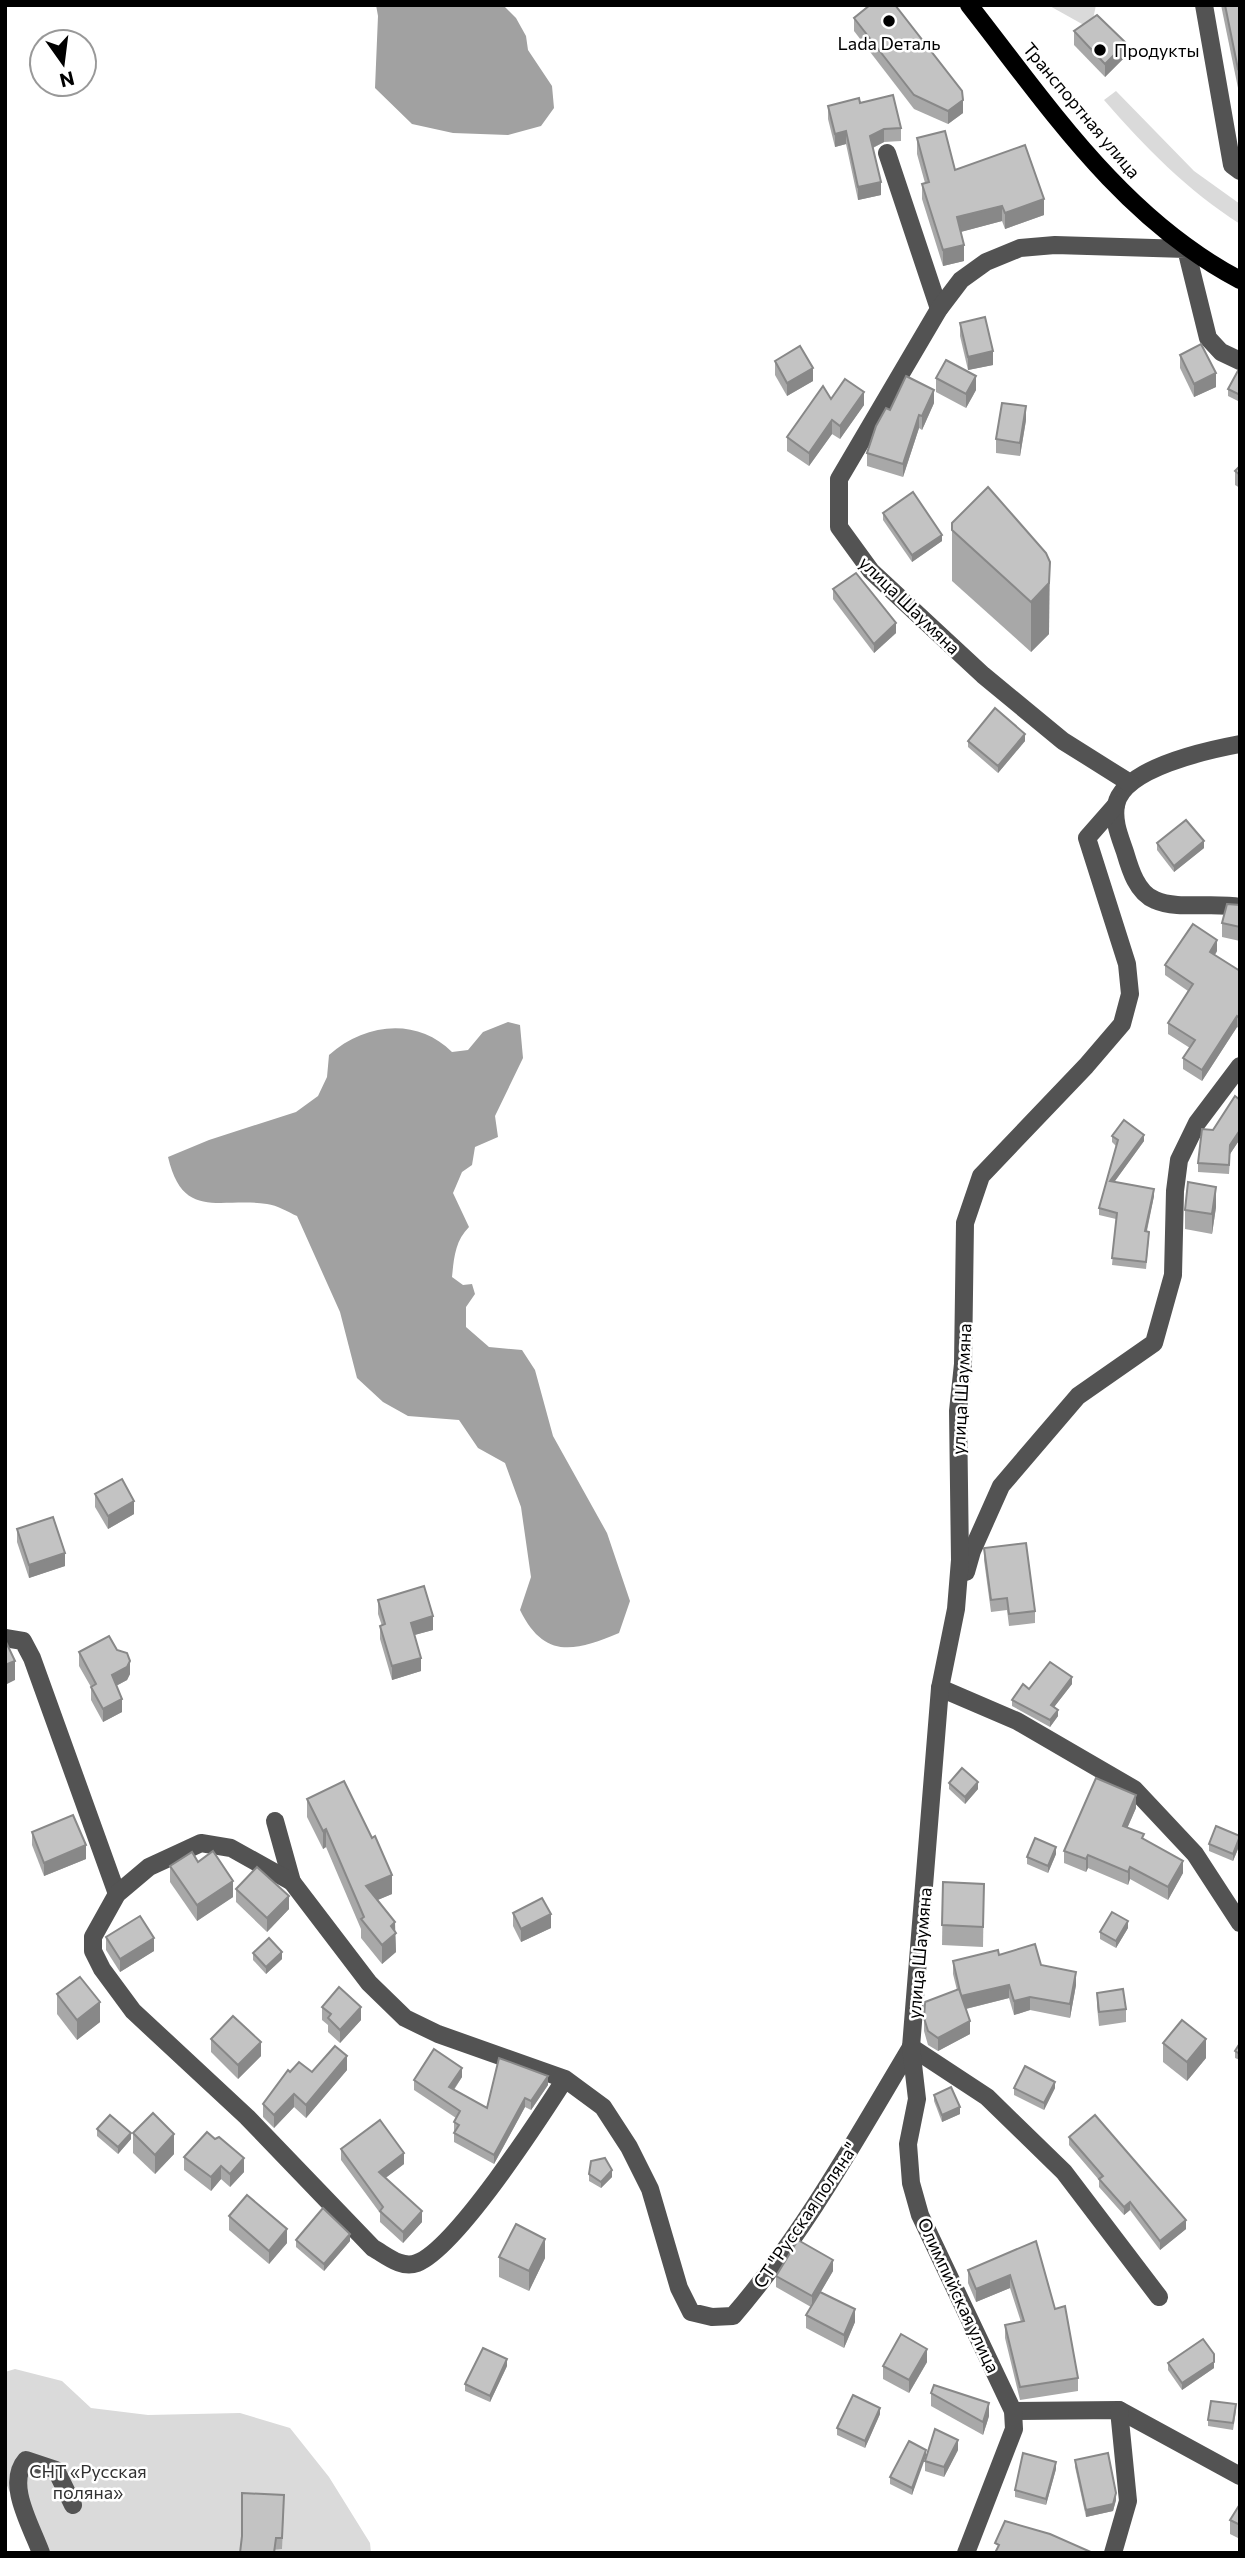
<svg xmlns="http://www.w3.org/2000/svg" width="1245" height="2558" viewBox="0 0 1245 2558" font-family="Commissioner,sans-serif">
  <style>
    .green { fill: #dadada }
    .water { fill: #a1a1a1 }
    .lines { fill: none; stroke-linecap: round; stroke-linejoin: round }
    .minor { stroke: #535353; stroke-width: 18 }
    .major { stroke: #000; stroke-width: 18 }
    .wall { fill: #a8a8a8 }
    .shaded-wall { fill: #888 }
    .building { fill: #c3c3c3; stroke: #888; stroke-width: 2 }
    .poi-dot { fill: #000; stroke: #fff; stroke-width: 2.5 }
    .labels { text-anchor: middle; dominant-baseline: central; stroke-width: 5; stroke-linejoin: round; paint-order: stroke }
    .poi-label { font-size: 18px; fill: #000; stroke: #fff }
    .street-label { font-size: 18px; fill: #000; stroke: #fff }
    .park-label { font-size: 18px; fill: #313131; stroke: #fff }
  </style>
  <rect width="100%" height="100%" fill="#fff"/>
  <!-- green -->
  <g class="green">
    <polygon points="1048,5 1096,5 1091,29"/>
    <path d="M1116 91 1194 171 1240 204V224C1187 190 1145 147 1104 100Z"/>
    <polygon points="15,2369 62,2381 91,2408 148,2415 240,2413 290,2428 329,2477 370,2543 371,2553 37,2553 5,2481 5,2372"/>
  </g>
  <!-- water -->
  <g class="water">
    <polygon points="376,5 503,5 516,18 526,36 528,50 552,86 554,108 541,126 508,135 453,133 412,124 375,88 378,16"/>
    <path d="M508 1022 520 1025 523 1058 495 1116 498 1137 475 1147 472 1165 462 1172 453 1193 469 1227C455 1241 454 1258 452 1277L463 1285 472 1284 475 1294 466 1307V1327L489 1347 522 1350 535 1370 553 1436 607 1533 630 1601 619 1633C574 1652 544 1659 520 1610L531 1577 521 1507 505 1463 478 1448 459 1420 408 1416 383 1402 357 1378 340 1312 297 1216C288 1212 277 1205 267 1204 219 1197 183 1221 168 1157L209 1140 296 1112 318 1096 327 1077 329 1055C365 1023 417 1017 452 1052L468 1050 483 1032Z"/>
  </g>
  <g class="lines">
    <!-- minor -->
    <g class="minor">
      <polyline points="1204,5 1232,165 1240,171"/>
      <polyline points="887,153 939,309"/>
      <path d="M1240 744C1208 750 1123 768 1116 805 1113 822 1120 837 1125 852 1130 869 1137 893 1155 900 1177 910 1214 902 1240 907"/>
      <polyline points="1130,783 1063,741 983,675 871,571 839,527 839,479 939,309 961,280 986,262 1020,248 1055,245 1186,249 1208,338 1221,352 1240,361"/>
      <polyline points="966,1572 972,1551 1001,1486 1078,1396 1154,1343 1173,1275 1175,1191 1179,1160 1197,1123 1240,1066"/>
      <polyline points="5,1638 23,1641 32,1658 117,1894"/>
      <polyline points="940,1688 1017,1721 1134,1789 1195,1854 1240,1923"/>
      <polyline points="275,1821 292,1882"/>
      <polyline points="911,2047 987,2097 1064,2172 1159,2297"/>
      <path d="M565 2079C540 2118 456 2248 417 2263 401 2269 386 2255 373 2248L247 2117 133 2011 102 1969 93 1951V1937L117 1894 149 1867 201 1843 231 1848 292 1882 369 1983 405 2018 438 2034 565 2079 603 2107 629 2147 650 2189 679 2288 691 2312 712 2317 733 2316C803 2235 856 2139 911 2047"/>
      <polyline points="1013,2411 1119,2410 1240,2476"/>
      <path d="M41 2553C32 2527 5 2484 26 2460L56 2470 73 2505"/>
      <polyline points="966,2553 1014,2429 1013,2411 920,2215 911,2183 908,2144 917,2099 911,2047 940,1688 956,1609 960,1560 958,1411 963,1364 965,1223 981,1176 1086,1066 1122,1024 1130,994 1127,964 1087,838 1116,805"/>
      <polyline points="1113,2553 1128,2501 1119,2410"/>
    </g>
    <!-- major -->
    <path class="major" d="M969 5C1049 107 1122 218 1240 280"/>
  </g>
  <!-- wall -->
  <g class="wall">
    <polygon points="1221,5 1240,5 1240,88 1238,88"/>
    <polygon points="854,18 963,113 948,124 914,109 854,31"/>
    <polygon points="1074,31 1126,56 1105,77 1074,45"/>
    <polygon points="860,103 901,128 901,141 884,142 873,148 881,195 858,200 846,144 835,147 828,119 828,106"/>
    <polygon points="917,138 955,170 1044,215 1005,229 1002,221 960,232 964,261 943,266 922,199 922,184 925,183 917,154"/>
    <polygon points="960,323 993,365 968,370 960,336"/>
    <polygon points="1180,355 1216,387 1194,397 1180,368"/>
    <polygon points="775,361 813,381 787,396 775,375"/>
    <polygon points="1240,367 1240,402 1228,396 1228,389"/>
    <polygon points="936,378 976,390 966,408 936,392"/>
    <polygon points="831,399 864,405 840,439 832,434 809,466 787,451 787,437"/>
    <polygon points="934,403 922,430 919,428 903,477 867,466 867,453 890,410"/>
    <polygon points="1026,420 1020,456 996,453 996,439"/>
    <polygon points="1240,466 1240,488 1235,485 1235,471"/>
    <polygon points="883,513 942,541 912,562 883,520"/>
    <polygon points="952,523 1046,553 1049,634 1031,652 952,581"/>
    <polygon points="833,589 896,633 874,653 833,599"/>
    <polygon points="968,741 1025,741 998,773 968,747"/>
    <polygon points="1157,843 1204,848 1174,872 1157,850"/>
    <polygon points="1240,905 1240,941 1222,937 1222,923"/>
    <polygon points="1217,951 1215,955 1240,971 1240,1029 1237,1027 1202,1081 1183,1069 1183,1058 1190,1048 1168,1034 1168,1023 1188,991 1165,975 1165,965"/>
    <polygon points="1240,1100 1240,1139 1230,1154 1229,1174 1198,1172 1198,1163 1213,1130"/>
    <polygon points="1112,1136 1144,1141 1114,1182 1154,1196 1147,1231 1149,1238 1146,1269 1112,1265 1116,1219 1099,1215 1099,1208 1116,1146 1112,1142"/>
    <polygon points="1216,1207 1212,1234 1185,1229 1185,1210"/>
    <polygon points="95,1494 134,1514 108,1529 95,1507"/>
    <polygon points="17,1529 65,1566 29,1578 17,1542"/>
    <polygon points="984,1548 1035,1611 1035,1623 1009,1626 1007,1610 991,1612 984,1560"/>
    <polygon points="378,1600 433,1630 414,1635 421,1671 392,1680 380,1639 380,1626 382,1626 378,1614"/>
    <polygon points="79,1652 130,1674 127,1680 116,1686 122,1712 103,1722 91,1700 91,1687 79,1666"/>
    <polygon points="1072,1684 1054,1707 1058,1716 1050,1727 1012,1706 1012,1700 1029,1689"/>
    <polygon points="949,1783 978,1789 965,1804 949,1789"/>
    <polygon points="307,1799 392,1894 377,1900 395,1932 396,1952 382,1964 361,1938 361,1929 326,1847 323,1849 307,1817"/>
    <polygon points="1136,1808 1127,1828 1144,1839 1183,1873 1168,1900 1130,1879 1128,1885 1088,1868 1086,1872 1064,1863 1064,1851"/>
    <polygon points="32,1832 86,1859 44,1876 32,1845"/>
    <polygon points="1240,1836 1240,1844 1233,1861 1209,1851 1209,1844"/>
    <polygon points="1056,1854 1048,1873 1027,1864 1027,1857"/>
    <polygon points="198,1862 233,1897 197,1921 170,1882 170,1866"/>
    <polygon points="943,1882 984,1884 983,1947 942,1945"/>
    <polygon points="236,1889 289,1909 267,1932 236,1902"/>
    <polygon points="513,1913 551,1928 521,1942 513,1926"/>
    <polygon points="1128,1928 1116,1948 1100,1939 1100,1932"/>
    <polygon points="106,1937 154,1951 120,1972 106,1950"/>
    <polygon points="253,1953 282,1959 266,1974 253,1960"/>
    <polygon points="999,1955 1041,1965 1076,1985 1070,2018 1030,2010 1014,2015 1009,1998 966,2009 970,2034 938,2051 928,2045 924,2031 924,2018 957,1990 953,1974 953,1961"/>
    <polygon points="1097,1993 1126,2009 1126,2022 1099,2026 1097,2006"/>
    <polygon points="57,1994 100,2022 77,2040 57,2014"/>
    <polygon points="322,2007 361,2020 340,2043 328,2032 328,2025 322,2020"/>
    <polygon points="211,2039 261,2056 238,2079 211,2052"/>
    <polygon points="1163,2043 1206,2058 1187,2081 1163,2062"/>
    <polygon points="1240,2043 1240,2060 1235,2058 1235,2051"/>
    <polygon points="347,2070 306,2118 294,2107 274,2128 263,2117 263,2104 312,2072"/>
    <polygon points="462,2077 454,2090 487,2108 548,2085 531,2110 525,2107 494,2164 454,2142 454,2122 456,2118 414,2090 414,2080"/>
    <polygon points="1014,2088 1055,2088 1044,2110 1014,2095"/>
    <polygon points="934,2095 960,2114 942,2122 934,2101"/>
    <polygon points="97,2129 131,2139 118,2154 97,2136"/>
    <polygon points="133,2133 174,2154 155,2174 133,2153"/>
    <polygon points="1069,2137 1186,2229 1160,2250 1130,2210 1124,2215 1099,2187 1099,2180 1069,2145"/>
    <polygon points="341,2149 404,2164 385,2178 422,2222 403,2243 380,2222 380,2213 341,2160"/>
    <polygon points="184,2157 244,2172 230,2187 221,2179 211,2191 184,2170"/>
    <polygon points="589,2174 612,2177 601,2188 589,2181"/>
    <polygon points="229,2216 287,2243 269,2264 229,2230"/>
    <polygon points="296,2240 350,2241 324,2271 296,2247"/>
    <polygon points="1036,2241 1055,2309 1078,2378 1078,2391 1020,2400 1005,2338 1005,2325 1021,2322 1010,2288 976,2302 968,2283 968,2270"/>
    <polygon points="499,2257 545,2258 529,2291 499,2277"/>
    <polygon points="833,2271 820,2293 855,2322 844,2348 806,2328 806,2315 811,2307 776,2287 776,2276"/>
    <polygon points="927,2362 909,2393 883,2379 883,2366"/>
    <polygon points="1168,2363 1214,2368 1182,2390 1168,2370"/>
    <polygon points="507,2366 490,2402 465,2391 465,2384"/>
    <polygon points="931,2393 989,2416 983,2435 931,2406"/>
    <polygon points="1236,2411 1233,2430 1208,2426 1208,2420"/>
    <polygon points="880,2414 865,2448 837,2435 837,2428"/>
    <polygon points="926,2450 912,2495 890,2484 890,2477"/>
    <polygon points="958,2450 944,2477 925,2471 925,2461"/>
    <polygon points="1075,2460 1116,2500 1113,2511 1086,2517 1075,2467"/>
    <polygon points="1056,2469 1046,2505 1015,2497 1015,2490"/>
    <polygon points="1240,2504 1240,2539 1230,2534 1230,2520"/>
    <polygon points="284,2507 282,2549 240,2553"/>
  </g>
  <!-- shaded-wall -->
  <g class="shaded-wall">
    <polygon points="1126,43 1126,56 1105,77 1105,64"/>
    <polygon points="1240,68 1240,88 1238,88 1238,69"/>
    <polygon points="963,100 963,113 948,124 948,111"/>
    <polygon points="884,129 884,142 870,149 870,136"/>
    <polygon points="846,131 846,144 835,147 835,134"/>
    <polygon points="881,182 881,195 858,200 858,187"/>
    <polygon points="1044,199 1044,215 1005,229 1005,213"/>
    <polygon points="1002,206 1002,221 957,233 957,217"/>
    <polygon points="964,245 964,261 943,266 943,250"/>
    <polygon points="993,351 993,365 968,370 968,357"/>
    <polygon points="813,368 813,381 787,396 787,383"/>
    <polygon points="1216,373 1216,387 1194,397 1194,384"/>
    <polygon points="976,376 976,390 966,408 966,394"/>
    <polygon points="934,390 934,403 922,430 922,416"/>
    <polygon points="864,392 864,405 840,439 840,426"/>
    <polygon points="1026,406 1026,420 1020,456 1020,443"/>
    <polygon points="919,415 919,428 903,477 903,464"/>
    <polygon points="832,420 832,434 809,466 809,453"/>
    <polygon points="942,535 942,541 912,562 912,555"/>
    <polygon points="1050,562 1049,634 1031,652 1031,602"/>
    <polygon points="896,623 896,633 874,653 874,644"/>
    <polygon points="1025,734 1025,741 998,773 998,766"/>
    <polygon points="1204,841 1204,848 1174,872 1174,866"/>
    <polygon points="1217,940 1217,951 1210,962 1210,952"/>
    <polygon points="1237,1016 1237,1027 1202,1081 1202,1070"/>
    <polygon points="1240,1130 1240,1139 1230,1154 1229,1174 1230,1145"/>
    <polygon points="1144,1135 1144,1141 1110,1188 1110,1181"/>
    <polygon points="1216,1187 1216,1207 1212,1234 1212,1214"/>
    <polygon points="1154,1189 1154,1196 1145,1238 1145,1231"/>
    <polygon points="134,1501 134,1514 108,1529 108,1516"/>
    <polygon points="65,1553 65,1566 29,1578 29,1565"/>
    <polygon points="433,1616 433,1630 411,1636 411,1623"/>
    <polygon points="421,1658 421,1671 392,1680 392,1666"/>
    <polygon points="15,1661 15,1680 5,1685 5,1665"/>
    <polygon points="130,1661 130,1674 127,1680 112,1688 112,1675"/>
    <polygon points="1072,1677 1072,1684 1051,1711 1051,1705"/>
    <polygon points="122,1699 122,1712 103,1722 103,1709"/>
    <polygon points="1058,1710 1058,1716 1050,1727 1050,1720"/>
    <polygon points="978,1782 978,1789 965,1804 965,1797"/>
    <polygon points="1136,1795 1136,1808 1123,1838 1123,1826"/>
    <polygon points="326,1829 326,1847 323,1849 323,1831"/>
    <polygon points="1240,1838 1240,1844 1233,1861 1233,1854"/>
    <polygon points="86,1845 86,1859 44,1876 44,1863"/>
    <polygon points="1056,1847 1056,1854 1048,1873 1048,1866"/>
    <polygon points="1088,1855 1088,1868 1086,1872 1086,1859"/>
    <polygon points="1183,1861 1183,1873 1168,1900 1168,1887"/>
    <polygon points="1130,1867 1130,1879 1128,1885 1128,1872"/>
    <polygon points="392,1875 392,1894 366,1905 366,1886"/>
    <polygon points="233,1881 233,1897 197,1921 197,1905"/>
    <polygon points="289,1896 289,1909 267,1932 267,1918"/>
    <polygon points="551,1914 551,1928 521,1942 521,1929"/>
    <polygon points="1128,1921 1128,1928 1116,1948 1116,1941"/>
    <polygon points="395,1922 396,1952 382,1964 382,1945 391,1926"/>
    <polygon points="154,1938 154,1951 120,1972 120,1959"/>
    <polygon points="282,1952 282,1959 266,1974 266,1967"/>
    <polygon points="1076,1972 1076,1985 1070,2018 1070,2004"/>
    <polygon points="1009,1985 1009,1998 961,2010 961,1996"/>
    <polygon points="1030,1997 1030,2010 1014,2015 1014,2001"/>
    <polygon points="100,2002 100,2022 77,2040 77,2020"/>
    <polygon points="361,2007 361,2020 340,2043 340,2030"/>
    <polygon points="970,2021 970,2034 938,2051 938,2038"/>
    <polygon points="1206,2039 1206,2058 1187,2081 1187,2062"/>
    <polygon points="261,2042 261,2056 238,2079 238,2065"/>
    <polygon points="347,2056 347,2070 306,2118 306,2105"/>
    <polygon points="462,2068 462,2077 449,2096 449,2087"/>
    <polygon points="548,2076 548,2085 531,2110 531,2101"/>
    <polygon points="1055,2082 1055,2088 1044,2110 1044,2103"/>
    <polygon points="294,2094 294,2107 274,2128 274,2115"/>
    <polygon points="525,2098 525,2107 494,2164 494,2155"/>
    <polygon points="960,2107 960,2114 942,2122 942,2115"/>
    <polygon points="131,2133 131,2139 118,2154 118,2147"/>
    <polygon points="174,2134 174,2154 155,2174 155,2155"/>
    <polygon points="404,2153 404,2164 379,2183 379,2172"/>
    <polygon points="244,2158 244,2172 230,2187 230,2174"/>
    <polygon points="221,2166 221,2179 211,2191 211,2177"/>
    <polygon points="612,2170 612,2177 601,2188 601,2182"/>
    <polygon points="1130,2202 1130,2210 1124,2215 1124,2207"/>
    <polygon points="422,2211 422,2222 403,2243 403,2232"/>
    <polygon points="1186,2220 1186,2229 1160,2250 1160,2241"/>
    <polygon points="287,2229 287,2243 269,2264 269,2251"/>
    <polygon points="350,2234 350,2241 324,2271 324,2264"/>
    <polygon points="545,2239 545,2258 529,2291 529,2271"/>
    <polygon points="833,2260 833,2271 812,2307 812,2296"/>
    <polygon points="1010,2275 1010,2288 976,2302 976,2289"/>
    <polygon points="855,2309 855,2322 844,2348 844,2335"/>
    <polygon points="927,2349 927,2362 909,2393 909,2380"/>
    <polygon points="507,2359 507,2366 490,2402 490,2396"/>
    <polygon points="1214,2362 1214,2368 1182,2390 1182,2383"/>
    <polygon points="989,2403 989,2416 983,2435 983,2422"/>
    <polygon points="880,2408 880,2414 865,2448 865,2441"/>
    <polygon points="958,2440 958,2450 944,2477 944,2467"/>
    <polygon points="926,2450 926,2456 912,2495 912,2488"/>
    <polygon points="1056,2462 1056,2469 1046,2505 1046,2499"/>
    <polygon points="1116,2493 1116,2500 1113,2511 1086,2517 1086,2510"/>
  </g>
  <!-- building -->
  <g class="building">
    <polygon points="870,5 895,5 962,91 963,100 948,111 914,95 854,18"/>
    <polygon points="1225,5 1240,5 1240,68 1238,69"/>
    <polygon points="1097,15 1126,43 1105,64 1074,31"/>
    <polygon points="893,95 901,128 884,129 870,136 881,182 858,187 846,131 835,134 828,106 859,98 860,103"/>
    <polygon points="945,131 955,170 1025,145 1044,199 1005,213 1002,206 957,217 964,245 943,250 922,184 929,182 917,138"/>
    <polygon points="985,317 993,351 968,357 960,323"/>
    <polygon points="1201,344 1216,373 1194,384 1180,355"/>
    <polygon points="800,346 813,368 787,383 775,361"/>
    <polygon points="946,360 976,376 966,394 936,378"/>
    <polygon points="1240,367 1240,395 1228,389"/>
    <polygon points="906,376 934,390 922,416 919,415 903,464 867,453 876,426 886,408 890,410"/>
    <polygon points="845,379 864,392 840,426 832,420 809,453 787,437 823,386 831,399"/>
    <polygon points="1002,403 1026,406 1020,443 996,439"/>
    <polygon points="1240,466 1240,475 1235,471"/>
    <polygon points="988,487 1046,553 1050,562 1049,583 1031,602 952,530 952,523"/>
    <polygon points="913,492 942,535 912,555 883,513"/>
    <polygon points="856,573 896,623 874,644 833,589"/>
    <polygon points="995,708 1025,734 998,766 968,741"/>
    <polygon points="1186,820 1204,841 1174,866 1157,843"/>
    <polygon points="1227,904 1240,905 1240,927 1222,923"/>
    <polygon points="1193,924 1217,940 1210,952 1240,971 1240,1019 1237,1016 1202,1070 1183,1058 1195,1040 1168,1023 1193,984 1165,965"/>
    <polygon points="1235,1096 1240,1100 1240,1130 1230,1145 1229,1165 1198,1163 1202,1129 1213,1130"/>
    <polygon points="1124,1120 1144,1135 1110,1181 1154,1189 1145,1231 1149,1232 1146,1262 1112,1258 1117,1213 1099,1208 1118,1140 1112,1136"/>
    <polygon points="1188,1182 1216,1187 1212,1214 1185,1210"/>
    <polygon points="122,1479 134,1501 108,1516 95,1494"/>
    <polygon points="53,1517 65,1553 29,1565 17,1529"/>
    <polygon points="1026,1543 1035,1611 1009,1614 1007,1598 991,1600 984,1548"/>
    <polygon points="424,1586 433,1616 411,1623 421,1658 392,1666 380,1626 385,1624 378,1600"/>
    <polygon points="109,1636 117,1650 127,1653 130,1661 127,1667 112,1675 122,1699 103,1709 91,1687 96,1684 79,1652"/>
    <polygon points="5,1640 15,1661 5,1665"/>
    <polygon points="1050,1662 1072,1677 1051,1705 1058,1710 1050,1720 1012,1700 1023,1684 1029,1689"/>
    <polygon points="962,1768 978,1782 965,1797 949,1783"/>
    <polygon points="1096,1778 1136,1795 1123,1826 1144,1834 1142,1838 1183,1861 1168,1887 1130,1867 1128,1872 1088,1855 1086,1859 1064,1851"/>
    <polygon points="344,1781 372,1838 375,1836 392,1875 366,1886 395,1922 391,1926 396,1933 382,1945 361,1919 364,1917 326,1829 323,1831 307,1799"/>
    <polygon points="73,1815 86,1845 44,1863 32,1832"/>
    <polygon points="1216,1826 1240,1836 1233,1854 1209,1844"/>
    <polygon points="1035,1838 1056,1847 1048,1866 1027,1857"/>
    <polygon points="213,1851 233,1881 197,1905 170,1866 192,1852 198,1862"/>
    <polygon points="257,1867 289,1896 267,1918 236,1889"/>
    <polygon points="943,1882 984,1884 983,1927 942,1925"/>
    <polygon points="542,1898 551,1914 521,1929 513,1913"/>
    <polygon points="1112,1912 1128,1921 1116,1941 1100,1932"/>
    <polygon points="140,1916 154,1938 120,1959 106,1937"/>
    <polygon points="269,1938 282,1952 266,1967 253,1953"/>
    <polygon points="1035,1944 1041,1965 1076,1972 1070,2004 1030,1997 1014,2001 1009,1985 961,1996 953,1961 998,1950 999,1955"/>
    <polygon points="80,1977 100,2002 77,2020 57,1994"/>
    <polygon points="339,1987 361,2007 340,2030 328,2018 331,2014 322,2007"/>
    <polygon points="959,1989 970,2021 938,2038 928,2031 924,2018 925,2002"/>
    <polygon points="1123,1989 1126,2009 1099,2012 1097,1993"/>
    <polygon points="233,2016 261,2042 238,2065 211,2039"/>
    <polygon points="1182,2020 1206,2039 1187,2062 1163,2043"/>
    <polygon points="1240,2043 1240,2054 1235,2051"/>
    <polygon points="335,2046 347,2056 306,2105 294,2094 274,2115 263,2104 288,2070 290,2072 299,2062 312,2072"/>
    <polygon points="434,2049 462,2068 449,2087 487,2108 499,2058 548,2076 531,2101 525,2098 494,2155 454,2133 459,2125 454,2122 460,2111 414,2080"/>
    <polygon points="1025,2066 1055,2082 1044,2103 1014,2088"/>
    <polygon points="951,2087 960,2107 942,2115 934,2095"/>
    <polygon points="153,2113 174,2134 155,2155 133,2133"/>
    <polygon points="110,2115 131,2133 118,2147 97,2129"/>
    <polygon points="1095,2115 1186,2220 1160,2241 1130,2202 1124,2207 1099,2179 1103,2176 1069,2137"/>
    <polygon points="380,2120 404,2153 379,2172 422,2211 403,2232 380,2211 383,2207 341,2149"/>
    <polygon points="207,2132 215,2139 219,2137 244,2158 230,2174 221,2166 211,2177 184,2157"/>
    <polygon points="605,2158 612,2170 601,2182 589,2174 591,2161"/>
    <polygon points="247,2195 287,2229 269,2251 229,2216"/>
    <polygon points="323,2208 350,2234 324,2264 296,2240"/>
    <polygon points="516,2224 545,2239 529,2271 499,2257"/>
    <polygon points="798,2240 833,2260 812,2296 776,2276"/>
    <polygon points="1036,2241 1055,2309 1065,2306 1078,2378 1020,2387 1005,2325 1024,2321 1010,2275 976,2289 968,2270"/>
    <polygon points="820,2292 855,2309 844,2335 806,2315"/>
    <polygon points="901,2334 927,2349 909,2380 883,2366"/>
    <polygon points="1203,2339 1214,2354 1214,2362 1182,2383 1168,2363"/>
    <polygon points="483,2348 507,2359 490,2396 465,2384"/>
    <polygon points="934,2385 989,2403 983,2422 931,2393"/>
    <polygon points="853,2395 880,2408 865,2441 837,2428"/>
    <polygon points="1211,2401 1236,2404 1233,2423 1208,2420"/>
    <polygon points="935,2429 958,2440 944,2467 925,2461"/>
    <polygon points="909,2441 926,2450 912,2488 890,2477"/>
    <polygon points="1023,2453 1056,2462 1046,2499 1015,2490"/>
    <polygon points="1108,2453 1116,2493 1113,2504 1086,2510 1075,2460"/>
    <polygon points="242,2493 284,2495 282,2538 276,2538 274,2553 240,2553 242,2536"/>
    <polygon points="1240,2504 1240,2525 1230,2520"/>
    <polygon points="1005,2521 1050,2534 1093,2553 995,2553 999,2545 995,2543"/>
  </g>
  <!-- markers -->
  <g class="poi-dot">
    <circle cx="889" cy="21" r="7"/>
    <circle cx="1100" cy="50" r="7"/>
  </g>
  <g class="labels">
    <!-- poi labels -->
    <g class="poi-label">
      <text x="889" y="43">Lada Dеталь</text>
      <text x="1114" y="50" text-anchor="start">Продукты</text>
    </g>
    <!-- street labels -->
    <g class="street-label">
      <text transform="translate(1082 110) rotate(50)">Транспортная улица</text>
      <text transform="translate(910 605) rotate(44)">улица Шаумяна</text>
      <text transform="translate(961 1389) rotate(-87)">улица Шаумяна</text>
      <text transform="translate(919 1953) rotate(-85)">улица Шаумяна</text>
      <text transform="translate(805 2215) rotate(-56)">СТ "Русская поляна"</text>
      <text transform="translate(959 2295) rotate(65)">Олимпийская улица</text>
    </g>
    <!-- park labels -->
    <g class="park-label">
      <text x="88" y="2471">СНТ «Русская<tspan x="88" dy="21">поляна»</tspan></text>
    </g>
  </g>
  <!-- border -->
  <rect width="1245" height="2558" fill="none" stroke="#000000" stroke-width="14"/>
  <!-- north arrow -->
  <g transform="translate(63 63) rotate(166)"><circle r="33" fill="#ffffff" stroke="#999999" stroke-width="2"/>
  <path d="M0-5L12 26L0 18L-12 26Z" fill="#000000"/>
  <text y="-10" font-size="19" font-weight="bold" text-anchor="middle" fill="#000000">N</text>
  </g>
</svg>
